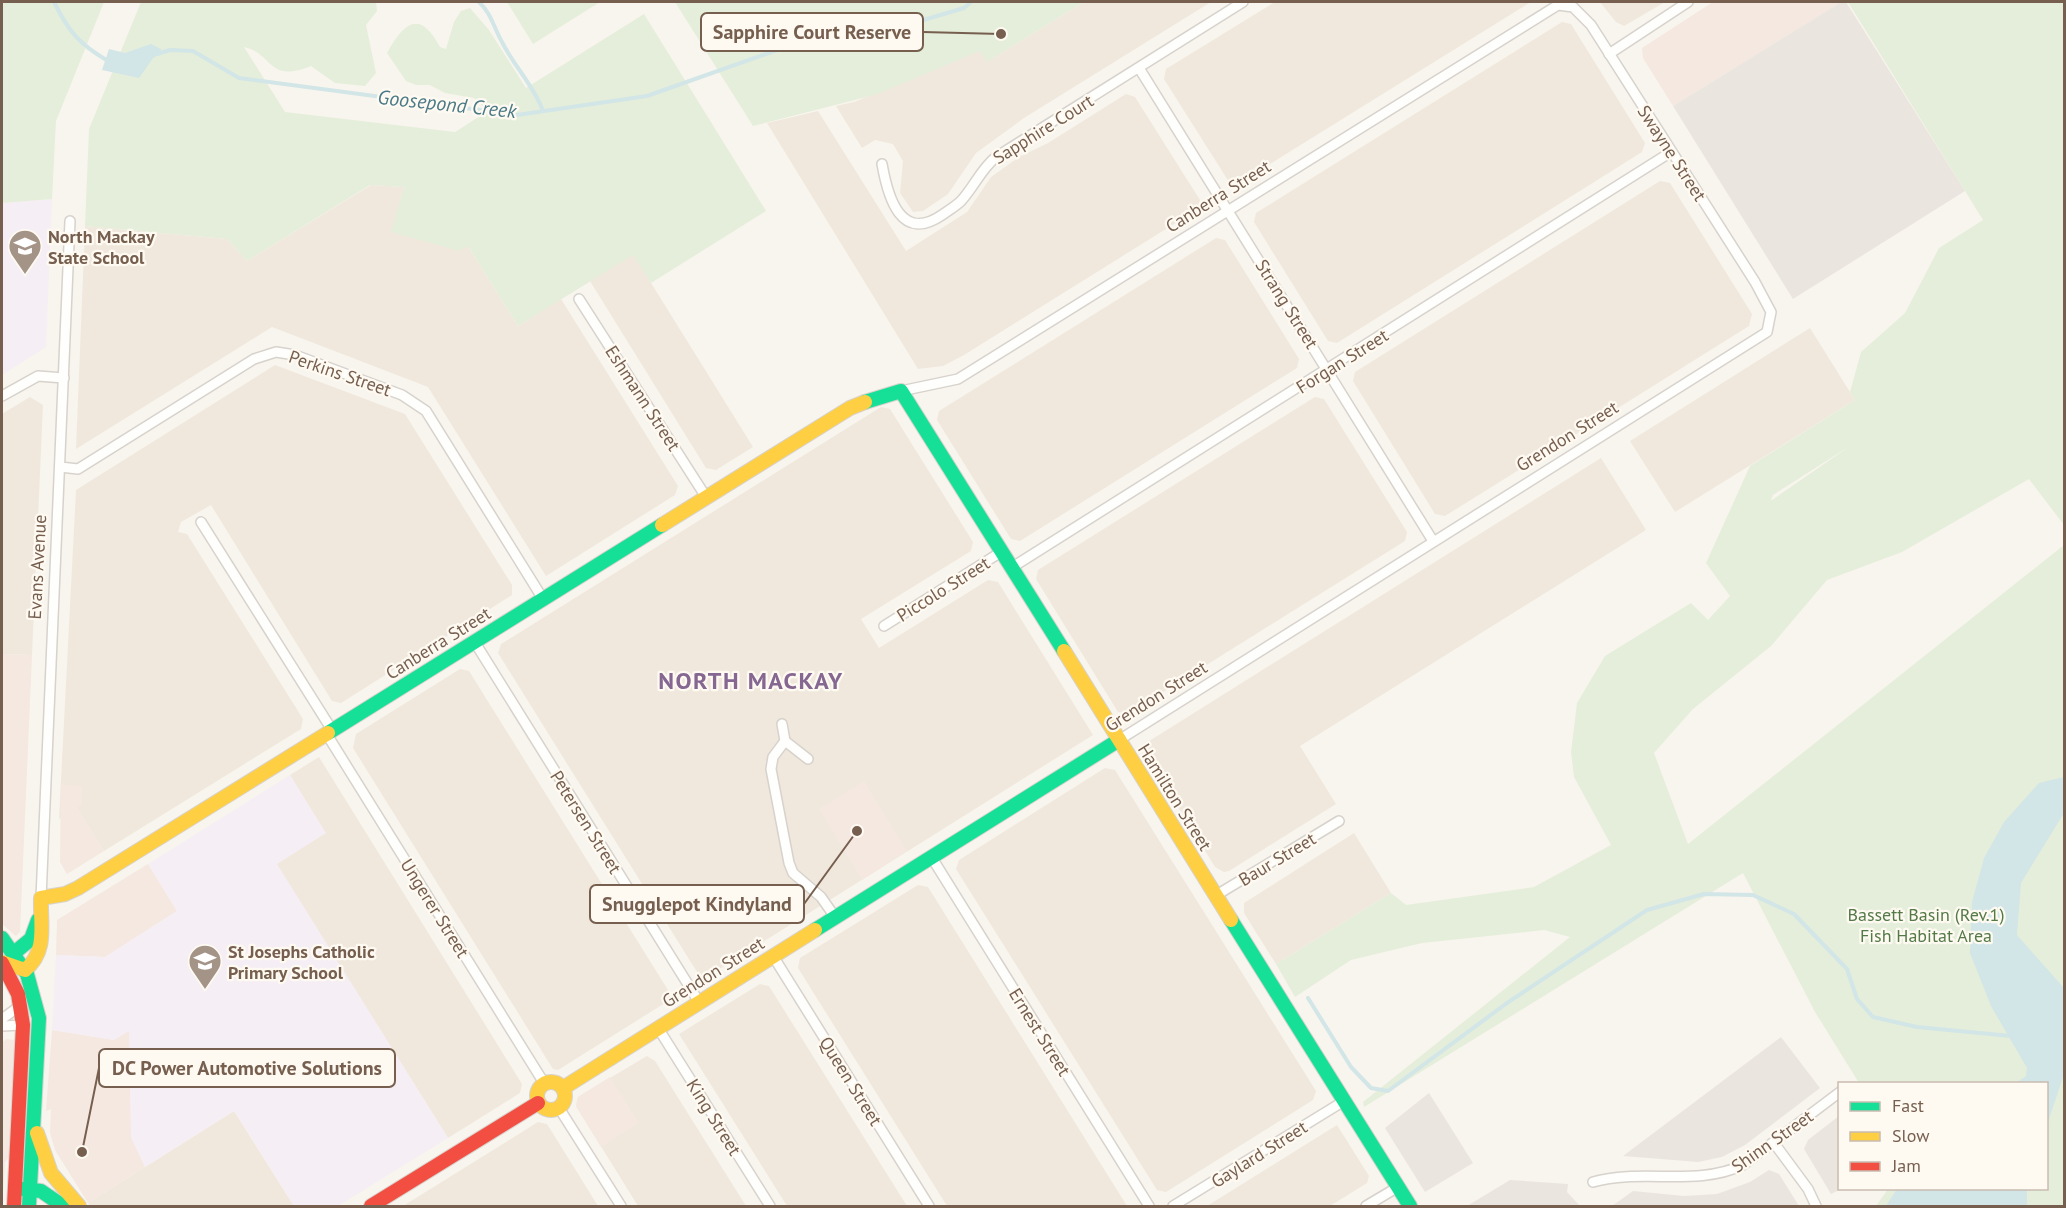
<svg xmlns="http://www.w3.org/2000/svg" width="2066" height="1208" viewBox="0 0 2066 1208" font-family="'PT Sans',sans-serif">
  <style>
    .residential { fill: #f0e8dd }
    .commercial { fill: #f5e8e0 }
    .industrial { fill: #ebe5df }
    .education { fill: #f5eef4 }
    .green { fill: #e5eeda; fill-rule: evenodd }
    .water { fill: #d2e5e7 }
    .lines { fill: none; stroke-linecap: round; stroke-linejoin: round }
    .stream { stroke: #d2e5e7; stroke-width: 4 }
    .street-casing { stroke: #d7d2cc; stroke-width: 12 }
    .fast-casing { stroke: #d8d2cc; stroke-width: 16 }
    .slow-casing { stroke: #d8d2cc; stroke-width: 16 }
    .jam-casing { stroke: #d8d2cc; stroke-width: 16 }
    .street { stroke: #fefefc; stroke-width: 9 }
    .fast { stroke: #16e098; stroke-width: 14 }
    .slow { stroke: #ffcf43; stroke-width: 14 }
    .jam { stroke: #f24e42; stroke-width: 14 }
    .labels { text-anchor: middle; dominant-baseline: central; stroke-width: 4.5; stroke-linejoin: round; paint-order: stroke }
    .street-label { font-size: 18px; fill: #765f4f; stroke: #fefaf2 }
    .poi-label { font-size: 18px; font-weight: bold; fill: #765f4f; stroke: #fefaf2; text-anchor: start }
    .park-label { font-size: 18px; fill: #547a48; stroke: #fefaf2 }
    .water-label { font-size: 20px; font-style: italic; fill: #4a7a87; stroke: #fefaf2 }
    .district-label { font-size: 24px; font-weight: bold; letter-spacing: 1.5px; fill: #856791; stroke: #fefaf2 }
    .leader { fill: none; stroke: #765f4f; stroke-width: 2 }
    .callout-dot { fill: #765f4f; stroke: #fefaf2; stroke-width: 2 }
    .callout { fill: #fefaf2; stroke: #765f4f; stroke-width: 2 }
    .callout-label { font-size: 20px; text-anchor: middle; font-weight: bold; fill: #765f4f }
  </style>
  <rect width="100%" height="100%" fill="#f8f5ee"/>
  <!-- residential -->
  <g class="residential">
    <polygon points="1084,2 1211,2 1024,118 976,153 948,194 923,211 913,212 900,193 903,161 893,144 875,140 862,148 836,106 854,102 981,50 990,60"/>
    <polygon points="1275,2 1531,2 1238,184 1229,182 1164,79 1166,69"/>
    <polygon points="1600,2 1665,2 1624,26 1616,22"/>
    <polygon points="1562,22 1571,24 1645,143 1642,152 1337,343 1328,341 1254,222 1256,213"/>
    <polygon points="1126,94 1135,97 1200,200 1198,209 964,355 943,366 918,369 767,123 818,111 906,251 967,212 991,177 1019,157 1048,143"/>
    <polygon points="1660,181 1670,183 1752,314 1749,326 1445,516 1435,514 1353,381 1355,372"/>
    <polygon points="371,185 404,187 392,232 468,246 518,326 561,299 678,486 675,495 546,576 428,387 272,327 76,449 85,226 227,239 247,261"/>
    <polygon points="1216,238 1225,240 1299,359 1297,368 1020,541 1011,539 937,420 939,411"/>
    <polygon points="633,254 753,447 716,470 706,468 590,281"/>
    <polygon points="1810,328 1855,400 1675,512 1630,441"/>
    <polygon points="275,365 405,414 512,585 512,595 341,703 332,701 211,505 181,522 178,532 187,534 303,719 301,729 104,851 77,808 59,819 76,490"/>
    <polygon points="30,397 43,405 32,655 2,654 2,414"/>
    <polygon points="1315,397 1324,399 1407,532 1405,541 1128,714 1118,712 1036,579 1038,570"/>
    <polygon points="881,407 890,409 973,542 971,551 861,619 879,648 988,580 998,582 1093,735 702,980 498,653 501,644"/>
    <polygon points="1601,458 1646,530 1300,746 1336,804 1229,871 1224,872 1215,867 1144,752 1146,743"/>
    <polygon points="460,669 469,671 673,998 558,1070 553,1069 353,748 356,734"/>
    <polygon points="319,757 522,1084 520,1093 448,1138 276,864 325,833 290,775"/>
    <polygon points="1105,768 1115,770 1316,1091 1313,1100 1166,1192 1157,1190 956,869 959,860"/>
    <polygon points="1354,833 1391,893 1276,964 1244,913 1244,903"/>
    <polygon points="918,885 928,887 1127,1206 947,1206 798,968 800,958"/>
    <polygon points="760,984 769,986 907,1206 787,1206 679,1034"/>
    <polygon points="647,1056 655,1061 746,1206 638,1206 576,1106 578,1097"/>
    <polygon points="234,1111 294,1206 90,1206 88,1203"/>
    <polygon points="538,1122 547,1124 598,1206 403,1206"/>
    <polygon points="1337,1125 1369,1176 1367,1183 1330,1206 1207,1206"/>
  </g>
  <!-- commercial -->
  <g class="commercial">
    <polygon points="1713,2 1841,2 1673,106 1643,58 1642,48"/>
    <polygon points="2,654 32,655 20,932 16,936 2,924"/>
    <polygon points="864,781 907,851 862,880 819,809"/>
    <polygon points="61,784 82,786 82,805 77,808 104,851 67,874 60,862"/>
    <polygon points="148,864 177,911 105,957 56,955 57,920"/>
    <polygon points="52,1030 114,1040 130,1030 131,1137 145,1167 88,1203 55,1150 50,1133 51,1109 46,1111"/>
    <polygon points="7,1039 15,1040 10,1156 5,1162 2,1206 2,1042"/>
    <polygon points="610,1077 639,1123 601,1147 576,1106 578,1097"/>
  </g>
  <!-- industrial -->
  <g class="industrial">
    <polygon points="1841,2 1846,2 1965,191 1793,299 1673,106"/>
    <polygon points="1781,1037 1820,1088 1745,1145 1722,1157 1698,1162 1623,1156"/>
    <polygon points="1429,1093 1473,1163 1425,1192 1385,1128"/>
    <polygon points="1839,1116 1841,1189 1831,1194 1804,1149 1808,1140"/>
    <polygon points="1769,1170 1779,1174 1799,1206 1612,1206 1633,1191 1684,1196 1717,1194 1750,1182"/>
    <polygon points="1510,1180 1568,1184 1567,1192 1580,1206 1467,1206"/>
  </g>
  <!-- education -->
  <g class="education">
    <polygon points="52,199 46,347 2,375 2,203"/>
    <polygon points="290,775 326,833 277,864 448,1138 338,1206 294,1206 234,1111 145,1167 131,1137 129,1031 114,1040 52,1030 56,955 105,957 177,911 148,864"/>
  </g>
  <!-- green -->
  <g class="green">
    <polygon points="2,2 104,2 56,121 52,199 2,203"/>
    <path d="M141 2H376L377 11 366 25 376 73 365 86 335 83 311 66C267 84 273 53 244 47L285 112 455 132 488 111 474 98 445 93 430 85H416L406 81 387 53C404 22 420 9 440 47L446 49 454 22 461 11 470 8 489 30 526 88 644 14 766 211 651 283 633 255 518 326 468 246 459 251 391 232 404 187 370 185 247 261 227 239 85 226 89 129Z"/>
    <polygon points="507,2 600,2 533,44"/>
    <polygon points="675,2 1084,2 987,62 980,51 878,94 753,126"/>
    <path d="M1848 2H2064V525L2029 479 1902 552 1827 580 1771 646 1693 709 1654 753 1688 844 2064 545V1206H1876L1888 1189 2046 1188V1084L1859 1083 1815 1012 1743 873 1364 1107 1363 1102 1570 937 1544 930 1422 943 1351 960 1295 997 1276 964 1391 893 1406 905 1534 887 1611 845 1574 777 1571 752 1577 703 1605 656 1691 603 1708 620 1730 596 1706 563 1750 466 1855 400 1850 392 1861 352 1905 313 1939 248 1983 220ZM1850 446 1772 500H1771L1773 495Z"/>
  </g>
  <!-- water -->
  <g class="water">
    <polygon points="151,44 161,49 160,54 153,58 139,78 102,70 109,49 125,53"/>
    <polygon points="2064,777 2064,813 2021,883 2017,935 2064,988 2064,1074 2047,1125 2046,1084 2016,1083 2026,1076 2027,1068 1991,1006 1970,953 1972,902 1984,858 2004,822 2039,783"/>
    <polygon points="1897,1189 2027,1189 2027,1206 1886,1206"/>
  </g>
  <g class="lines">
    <!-- stream -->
    <g class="stream">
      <path d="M54 2C69 32 79 44 108 61"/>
      <path d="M479 2C491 13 494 28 502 42 514 66 534 86 543 111"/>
      <polyline points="157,54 170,50 193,51 239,78 517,115 647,96 834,30 920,21 964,8 971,2"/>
      <polyline points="1308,998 1351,1067 1371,1088 1388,1091 1507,1003 1647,910 1704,894 1753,895 1794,914 1847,969 1857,999 1873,1017 1917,1027 2011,1036"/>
    </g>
    <defs>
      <g id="street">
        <polyline points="1609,54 1688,2"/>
        <polyline points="1139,68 1433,541"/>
        <path d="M882 164C888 198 901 243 942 215 949 210 956 206 961 201 974 187 981 169 996 157L1243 2"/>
        <polyline points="579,299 706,497"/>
        <polyline points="901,391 958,379 1558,5 1573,7 1591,25 1755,282 1771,312 1767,332 1119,740"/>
        <polyline points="2,396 38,376 64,378"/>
        <polyline points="60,467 78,469 254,359 276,352 295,355 402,395 426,411 543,599"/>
        <polyline points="201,522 332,730"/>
        <polyline points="1011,568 1671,152"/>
        <polyline points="884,626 1001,552"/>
        <polyline points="474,641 699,1002"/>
        <polyline points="782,724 785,741"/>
        <polyline points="326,733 544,1083"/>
        <polyline points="808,759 785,741 773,757 771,769 789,863 793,873 821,897 835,917"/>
        <polyline points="932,858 1149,1206"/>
        <polyline points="1215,896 1339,821"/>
        <polyline points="41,898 70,221"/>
        <polyline points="773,956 929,1206"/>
        <polyline points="2,1019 21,1005"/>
        <polyline points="2,1026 23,1025"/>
        <polyline points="658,1028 770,1206"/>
        <polyline points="559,1108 621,1206"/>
        <polyline points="1774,1143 1808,1189 1816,1206"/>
        <path d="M1593 1182C1643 1168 1696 1187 1743 1165L1840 1092"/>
        <polyline points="1173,1206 1344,1101"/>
        <polyline points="1366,1206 1398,1187"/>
      </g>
      <g id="fast">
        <polyline points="865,402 901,391 1064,651"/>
        <polyline points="328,733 662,525"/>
        <polyline points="1231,920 1410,1206"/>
        <polyline points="815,930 1119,740"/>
        <polyline points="2,938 27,974 39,1018 29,1206"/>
        <polyline points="14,953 31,939 38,920"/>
        <polyline points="23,1189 41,1191 63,1206"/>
      </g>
      <g id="slow">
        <polyline points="662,525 850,408 865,402"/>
        <polyline points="1064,651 1231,920"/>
        <path d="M2 962 25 970C48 951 40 925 41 898L65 894 78 888 328 733"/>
        <circle cx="551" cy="1096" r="14"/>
        <polyline points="563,1088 815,930"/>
        <polyline points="37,1133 51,1173 79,1206"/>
      </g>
      <g id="jam">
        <polyline points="2,963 18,994 23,1025 14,1206"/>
        <polyline points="371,1206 538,1103"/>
      </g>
    </defs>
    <!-- street casing -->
    <use href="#street" class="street-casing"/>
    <!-- fast casing -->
    <use href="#fast" class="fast-casing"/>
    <!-- slow casing -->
    <use href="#slow" class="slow-casing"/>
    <!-- jam casing -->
    <use href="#jam" class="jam-casing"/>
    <!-- street -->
    <use href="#street" class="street"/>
    <!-- fast -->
    <use href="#fast" class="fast"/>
    <!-- slow -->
    <use href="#slow" class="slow"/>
    <!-- jam -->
    <use href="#jam" class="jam"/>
  </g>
  <!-- icons -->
  <defs>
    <symbol id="school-pin" viewBox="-11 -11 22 30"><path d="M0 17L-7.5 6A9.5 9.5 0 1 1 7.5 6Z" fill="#a49487" stroke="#fefaf2"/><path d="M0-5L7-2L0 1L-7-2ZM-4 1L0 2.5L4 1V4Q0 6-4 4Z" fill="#fff"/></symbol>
  </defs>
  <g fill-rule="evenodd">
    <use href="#school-pin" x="6" y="227" width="38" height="52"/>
    <use href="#school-pin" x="186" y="942" width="38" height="52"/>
  </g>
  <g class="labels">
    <!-- street labels -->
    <g class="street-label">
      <text transform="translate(1043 129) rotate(-32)">Sapphire Court</text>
      <text transform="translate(1672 153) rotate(57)">Swayne Street</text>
      <text transform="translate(1218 196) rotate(-32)">Canberra Street</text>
      <text transform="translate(1287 304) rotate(58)">Strang Street</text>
      <text transform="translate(1342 361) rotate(-32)">Forgan Street</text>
      <text transform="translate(340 373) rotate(19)">Perkins Street</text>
      <text transform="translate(643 398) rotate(57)">Eshmann Street</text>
      <text transform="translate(1567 436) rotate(-32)">Grendon Street</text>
      <text transform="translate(37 567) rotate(-87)">Evans Avenue</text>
      <text transform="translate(943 589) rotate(-32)">Piccolo Street</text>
      <text transform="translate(438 643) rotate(-32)">Canberra Street</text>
      <text transform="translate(1156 696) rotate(-32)">Grendon Street</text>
      <text transform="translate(1175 797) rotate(58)">Hamilton Street</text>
      <text transform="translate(586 822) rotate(58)">Petersen Street</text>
      <text transform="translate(1277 859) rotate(-31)">Baur Street</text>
      <text transform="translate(435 908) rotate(58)">Ungerer Street</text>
      <text transform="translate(713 972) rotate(-32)">Grendon Street</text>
      <text transform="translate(1040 1032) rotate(58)">Ernest Street</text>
      <text transform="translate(851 1081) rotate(58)">Queen Street</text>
      <text transform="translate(714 1117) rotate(58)">King Street</text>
      <text transform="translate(1772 1141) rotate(-35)">Shinn Street</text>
      <text transform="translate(1259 1154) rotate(-32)">Gaylard Street</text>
    </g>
    <!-- poi labels -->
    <g class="poi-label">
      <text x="48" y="236">North Mackay<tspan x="48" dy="21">State School</tspan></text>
      <text x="228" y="951">St Josephs Catholic<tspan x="228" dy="21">Primary School</tspan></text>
    </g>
    <!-- park labels -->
    <g class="park-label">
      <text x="1926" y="914">Bassett Basin (Rev.1)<tspan x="1926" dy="21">Fish Habitat Area</tspan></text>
    </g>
    <!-- water labels -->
    <g class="water-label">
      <text transform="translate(447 104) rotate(6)">Goosepond Creek</text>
    </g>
    <!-- district labels -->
    <g class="district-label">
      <text x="751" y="680">NORTH MACKAY</text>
    </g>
  </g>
  <!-- callouts -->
  <path class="leader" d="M1001 34L923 32M857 831L804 904M82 1152L99 1068"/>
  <g class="callout-dot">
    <circle cx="1001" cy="34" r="6"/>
    <circle cx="857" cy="831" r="6"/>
    <circle cx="82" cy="1152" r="6"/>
  </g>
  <g class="callout">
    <rect x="701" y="13" width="222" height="38" rx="6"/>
    <rect x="590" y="885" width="214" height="38" rx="6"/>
    <rect x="99" y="1049" width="296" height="38" rx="6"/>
  </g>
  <g class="callout-label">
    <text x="812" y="39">Sapphire Court Reserve</text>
    <text x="697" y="911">Snugglepot Kindyland</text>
    <text x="247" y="1075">DC Power Automotive Solutions</text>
  </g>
  <!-- border -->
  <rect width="2066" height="1208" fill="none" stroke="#765f4f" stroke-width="6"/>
  <!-- legend -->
  <rect x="1838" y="1082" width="210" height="108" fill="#fefaf2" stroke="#c8bcb1" stroke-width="1.5"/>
  <rect x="1850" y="1102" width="30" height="9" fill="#16e098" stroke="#c8bcb1" stroke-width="1.5"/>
  <text x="1892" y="1112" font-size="18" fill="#765f4f">Fast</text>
  <rect x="1850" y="1132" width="30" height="9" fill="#ffcf43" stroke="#c8bcb1" stroke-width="1.5"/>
  <text x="1892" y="1142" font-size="18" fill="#765f4f">Slow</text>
  <rect x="1850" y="1162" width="30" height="9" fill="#f24e42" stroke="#c8bcb1" stroke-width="1.5"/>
  <text x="1892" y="1172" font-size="18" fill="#765f4f">Jam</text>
</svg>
